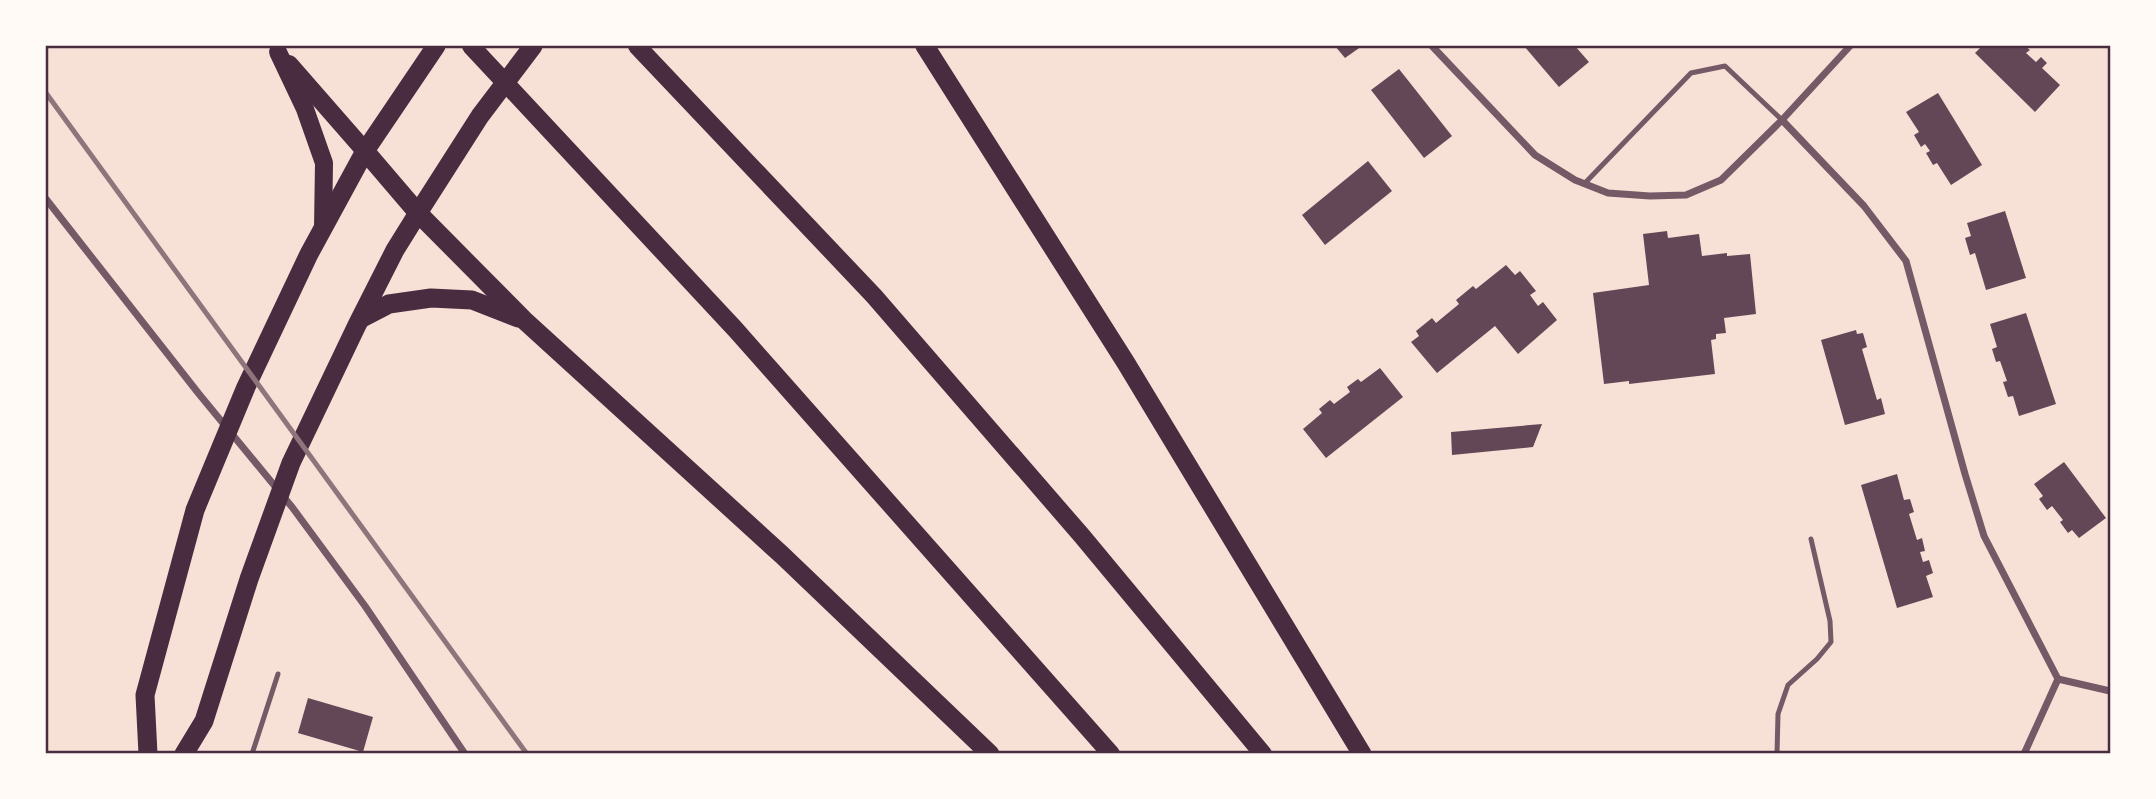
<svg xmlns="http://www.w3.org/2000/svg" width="2156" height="799" viewBox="0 0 2156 799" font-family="Ubuntu,sans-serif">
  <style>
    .building { fill: #644757 }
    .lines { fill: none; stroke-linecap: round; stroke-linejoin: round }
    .service { stroke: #755966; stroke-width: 5 }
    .minor { stroke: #755966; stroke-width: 7 }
    .primary { stroke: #4a2c40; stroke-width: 18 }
    .trunk { stroke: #4a2c40; stroke-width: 19 }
    .rail { stroke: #8f747c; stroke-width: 5 }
    .neatline { fill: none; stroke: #4a2c40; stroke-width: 2.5 }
  </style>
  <rect width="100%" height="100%" fill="#f7e1d7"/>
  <!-- building -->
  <g class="building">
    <polygon points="1335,46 1362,46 1345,58"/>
    <polygon points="1524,46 1575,46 1589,62 1559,87"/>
    <polygon points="1982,46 2025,46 2030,50 2026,53 2036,62 2041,57 2047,63 2042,68 2060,85 2035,112 1975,53"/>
    <polygon points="1399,69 1452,136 1424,158 1371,90"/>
    <polygon points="1938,93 1982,165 1951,185 1937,163 1933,165 1926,153 1930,151 1925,144 1921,147 1914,135 1919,132 1906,112"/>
    <polygon points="1368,161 1392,191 1325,245 1302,215"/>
    <polygon points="2005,211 2026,278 1986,290 1975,253 1970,255 1965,238 1971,236 1967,223"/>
    <polygon points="1667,231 1668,238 1699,234 1702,256 1727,253 1727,256 1750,254 1756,314 1724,318 1726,333 1716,334 1716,339 1711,340 1715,374 1629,384 1629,381 1604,384 1593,293 1649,285 1643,234"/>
    <polygon points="1506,265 1515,275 1520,271 1536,291 1530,295 1538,306 1543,302 1557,320 1518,354 1495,326 1437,373 1411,342 1419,336 1416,331 1432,318 1436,323 1459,304 1456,300 1473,286 1476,289"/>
    <polygon points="2026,313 2056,404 2019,416 2013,396 2008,397 2003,382 2007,381 2000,361 1996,362 1992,349 1997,347 1990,324"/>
    <polygon points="1856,330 1857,334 1863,333 1867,347 1862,349 1877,400 1881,398 1885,414 1845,425 1821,340"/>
    <polygon points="1380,368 1403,397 1326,458 1303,429 1322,413 1319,409 1330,400 1334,404 1350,392 1347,387 1358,379 1361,382"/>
    <polygon points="1542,424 1533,447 1452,455 1451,432"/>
    <polygon points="2064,462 2106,518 2079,538 2072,530 2068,533 2060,522 2063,520 2052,506 2047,510 2039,499 2043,496 2034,484"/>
    <polygon points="1897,474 1904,500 1910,499 1914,512 1909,514 1917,540 1922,538 1925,551 1920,552 1923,562 1929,560 1933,573 1926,576 1933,597 1897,608 1861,485"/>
    <polygon points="308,698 373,717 363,752 298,733"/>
  </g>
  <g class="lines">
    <!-- service -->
    <g class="service">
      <polyline points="1584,184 1691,73 1725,66 1782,120"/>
      <polyline points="252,754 278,674"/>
      <polyline points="1777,754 1778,714 1788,685 1817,659 1831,642 1830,621 1811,539"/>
    </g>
    <!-- minor -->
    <g class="minor">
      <polyline points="1432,46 1535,155 1575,180 1608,193 1650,196 1686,195 1721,180 1782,120 1850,46"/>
      <polyline points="1782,120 1864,206 1906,261 1965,474 1984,536 2058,679"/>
      <polyline points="46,199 199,394 292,507 365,606 465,754"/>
      <polyline points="2058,679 2110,691"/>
      <polyline points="2024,754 2058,679"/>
    </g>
    <!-- primary -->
    <g class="primary">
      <polyline points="471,46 735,329 1111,754"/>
      <polyline points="637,46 874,296 1082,536 1263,754"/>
      <polyline points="278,52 305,109 324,163 323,228"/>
      <polyline points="289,64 365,151"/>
    </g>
    <!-- trunk -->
    <g class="trunk">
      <polyline points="925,46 1126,363 1362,754"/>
      <polyline points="365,151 418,213 524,320 782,555 990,754"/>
      <polyline points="362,318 389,304 431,298 472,300 518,318"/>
      <polyline points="148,754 145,695 195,510 246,387 309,254 365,151 436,46"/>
      <polyline points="184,754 204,721 249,579 291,463 357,325 395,250 418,213 480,116 533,46"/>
    </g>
    <!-- rail -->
    <polyline class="rail" points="46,93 527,754"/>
  </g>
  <!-- border -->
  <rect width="2156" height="799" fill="none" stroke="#fffaf5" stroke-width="94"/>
  <rect x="47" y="47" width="2062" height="705" class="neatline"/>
</svg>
